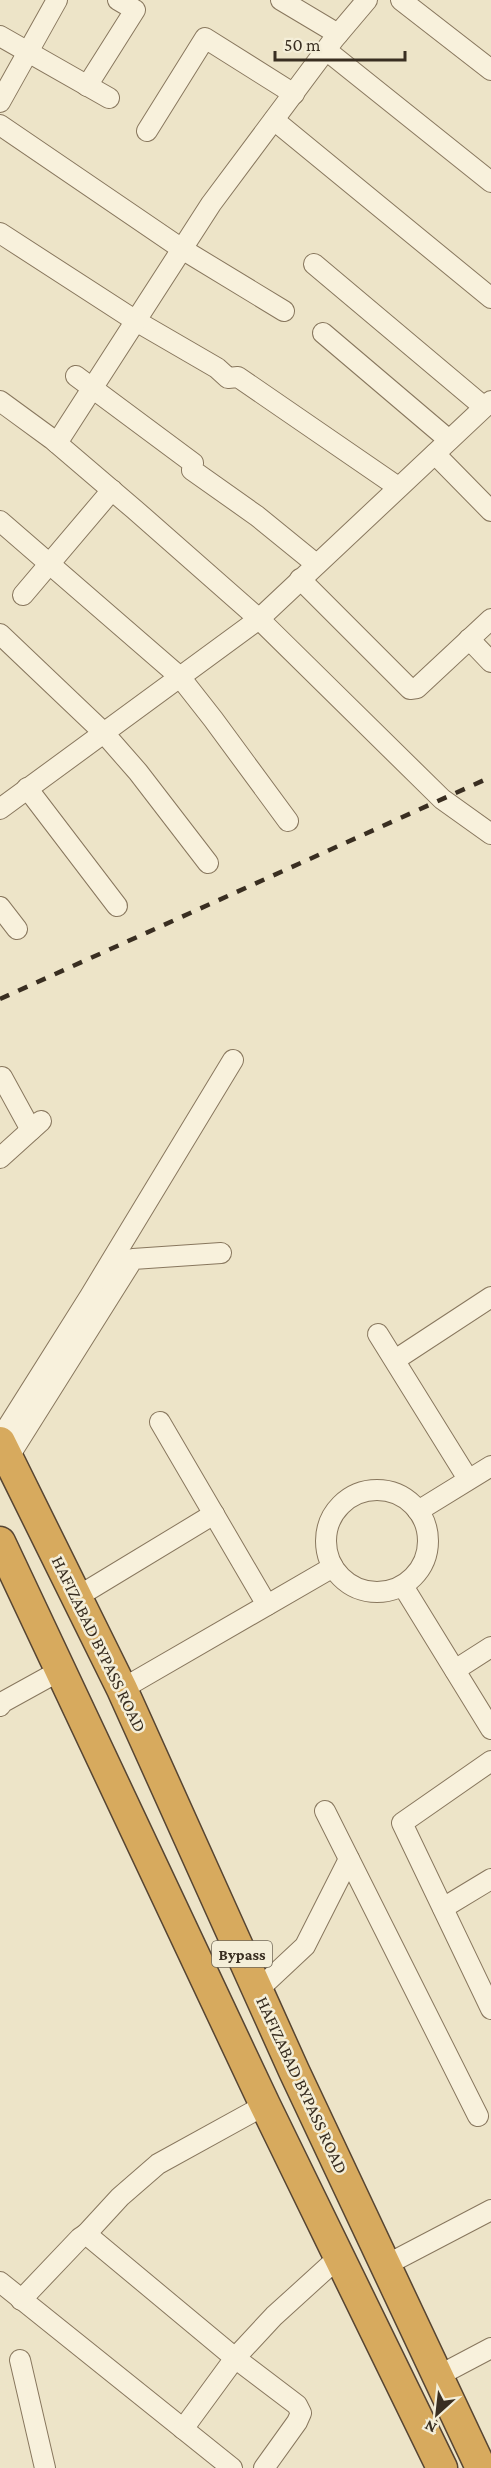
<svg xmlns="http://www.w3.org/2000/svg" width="491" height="2468" viewBox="0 0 491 2468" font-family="'Crimson Pro',serif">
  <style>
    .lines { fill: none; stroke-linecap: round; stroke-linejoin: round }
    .minor-casing { stroke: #88775e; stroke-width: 22 }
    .highway-casing { stroke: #574532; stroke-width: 33 }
    .minor { stroke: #f8f1dc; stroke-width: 20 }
    .highway { stroke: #d7aa5e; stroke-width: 30 }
    .rail { stroke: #392e21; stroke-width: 4.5; stroke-dasharray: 10 10; stroke-linecap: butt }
    .labels { text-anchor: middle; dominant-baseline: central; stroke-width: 5; stroke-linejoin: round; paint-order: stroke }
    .shield { fill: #f4eed8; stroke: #716858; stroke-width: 1.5 }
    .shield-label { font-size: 16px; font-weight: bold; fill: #392e21 }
    .street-label { font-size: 18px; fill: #392e21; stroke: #f4eed8 }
  </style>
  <rect width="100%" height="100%" fill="#ede4c8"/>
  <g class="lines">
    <defs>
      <g id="minor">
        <polyline points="281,0 338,34"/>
        <polyline points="401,0 491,70"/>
        <polyline points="0,36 109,98"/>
        <polyline points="326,50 491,182"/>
        <polyline points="87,86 135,10 118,0"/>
        <polyline points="0,102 57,0"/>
        <polyline points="274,120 491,298"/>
        <polyline points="0,125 182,249 284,311"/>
        <polyline points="147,131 205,38 294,94"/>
        <polyline points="0,233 136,321 217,368 228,378 238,377 398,487"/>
        <polyline points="314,264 484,407"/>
        <polyline points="323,333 449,440"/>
        <polyline points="76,376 193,463 192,470 257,516 316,564"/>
        <polyline points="0,401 52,439 134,509 259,619 442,799 491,834"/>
        <polyline points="57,443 211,204 334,39 367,0"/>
        <polyline points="435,454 491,511"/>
        <polyline points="0,521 180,677 213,719 288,821"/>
        <polyline points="300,579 410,689 417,688 491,619"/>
        <polyline points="23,595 112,490"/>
        <polyline points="0,634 103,732 138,772 208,863"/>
        <polyline points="469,639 491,662"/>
        <polyline points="27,788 117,906"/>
        <polyline points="0,809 259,619 491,401"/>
        <polyline points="0,907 17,929"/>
        <polyline points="2,1077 31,1130"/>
        <polyline points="0,1158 41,1121"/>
        <polyline points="378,1334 468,1479"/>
        <polyline points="395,1360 491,1297"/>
        <polyline points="160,1422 267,1605"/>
        <polyline points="0,1439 90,1296 233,1060"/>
        <polyline points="8,1458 133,1259 221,1253"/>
        <circle cx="377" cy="1541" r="51"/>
        <polyline points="418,1511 491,1466"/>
        <polyline points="403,1586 491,1729"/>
        <polyline points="77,1597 214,1514"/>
        <polyline points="455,1670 491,1647"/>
        <polyline points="122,1689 333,1567"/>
        <polyline points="0,1706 3,1702 61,1670"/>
        <polyline points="491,1761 402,1823 491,2009"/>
        <polyline points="325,1811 478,2116"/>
        <polyline points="443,1908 491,1879"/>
        <polyline points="258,1990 305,1946 349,1859"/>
        <polyline points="86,2234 120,2197 158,2164 265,2105"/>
        <polyline points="386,2265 491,2210"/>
        <polyline points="0,2282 232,2468"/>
        <polyline points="21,2300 80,2238 86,2234 235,2358 297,2405 301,2413 297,2422 264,2468"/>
        <polyline points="20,2360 45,2468"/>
        <polyline points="438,2376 491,2348"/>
        <polyline points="183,2429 235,2358 274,2316 339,2257"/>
      </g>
      <g id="highway">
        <polyline points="0,1442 122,1689 294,2071 481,2468"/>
        <polyline points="0,1542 265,2105 442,2468"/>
      </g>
    </defs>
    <!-- minor casing -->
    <use href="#minor" class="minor-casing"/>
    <!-- highway casing -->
    <use href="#highway" class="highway-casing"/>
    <!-- minor -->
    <use href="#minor" class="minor"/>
    <!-- highway -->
    <use href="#highway" class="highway"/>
    <!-- rail -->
    <polyline class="rail" points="0,999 491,777"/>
  </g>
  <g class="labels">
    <!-- shield labels -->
    <rect class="shield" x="212" y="1941" width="60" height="26" rx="4.5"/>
    <g class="shield-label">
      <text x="242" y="1954">Bypass</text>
    </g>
    <!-- street labels -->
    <g class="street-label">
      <text transform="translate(99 1644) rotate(64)">HAFIZABAD BYPASS ROAD</text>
      <text transform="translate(302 2085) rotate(65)">HAFIZABAD BYPASS ROAD</text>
    </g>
  </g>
  <!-- north arrow -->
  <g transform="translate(437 2414) rotate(207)" stroke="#f4eed8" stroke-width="4.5" paint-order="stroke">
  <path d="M0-4.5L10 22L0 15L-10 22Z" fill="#392e21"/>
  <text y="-9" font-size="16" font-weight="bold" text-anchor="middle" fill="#392e21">N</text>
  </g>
  <!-- scale -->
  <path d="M275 51v9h130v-9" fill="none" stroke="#392e21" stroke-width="3"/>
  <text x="284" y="51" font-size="18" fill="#392e21" stroke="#f4eed8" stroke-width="4.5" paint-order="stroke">50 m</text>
</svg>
